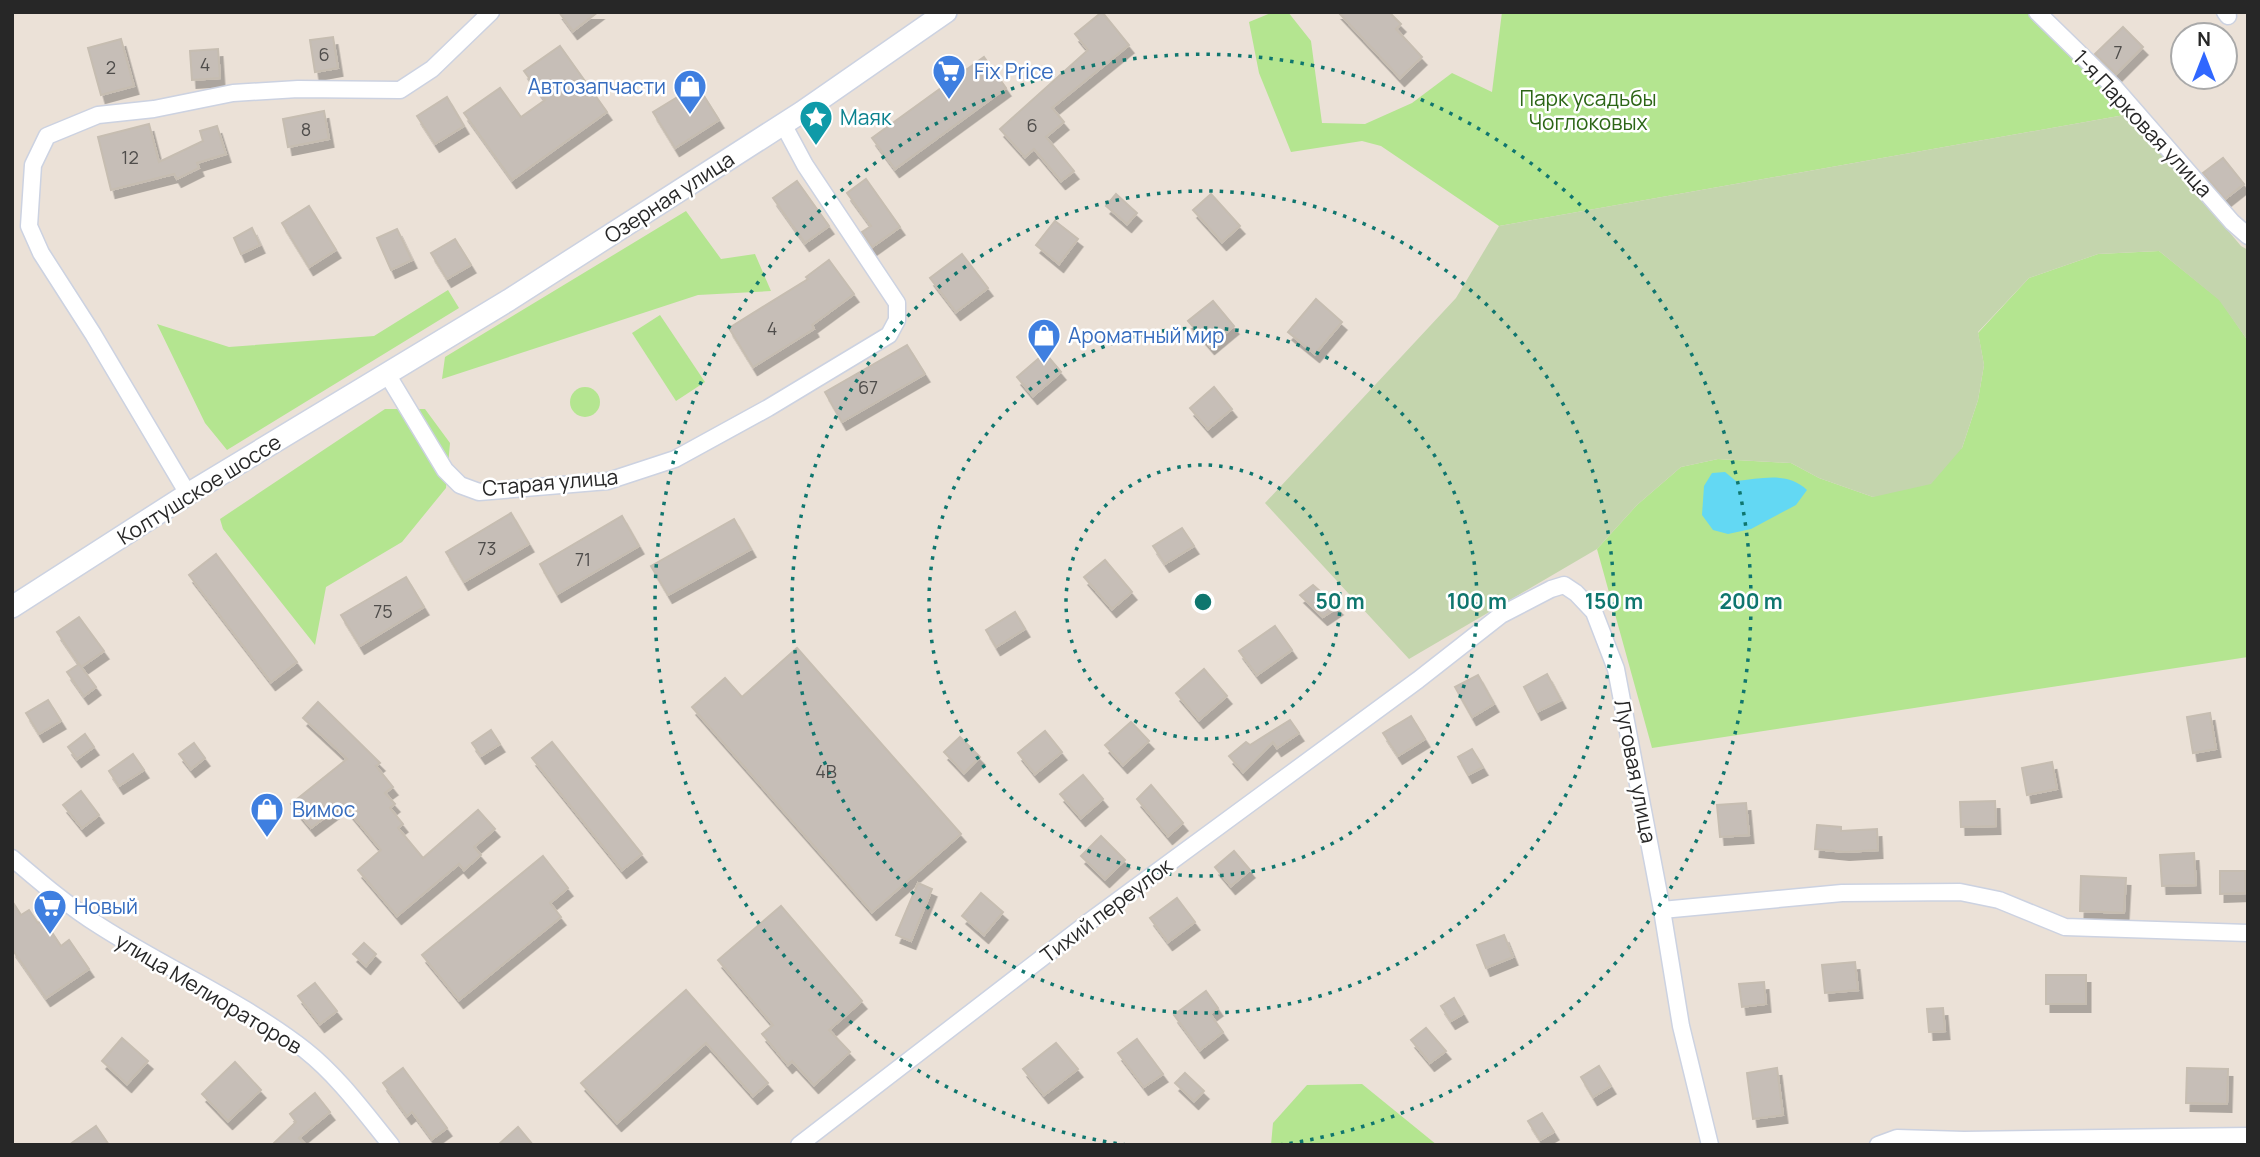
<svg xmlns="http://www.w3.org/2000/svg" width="2260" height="1157" viewBox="0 0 2260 1157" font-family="Manrope,sans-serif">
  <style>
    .green { fill: #b4e590 }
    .cemetery { fill: #c4d5ad }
    .water { fill: #63d8f3 }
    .building { fill: #c6beb7; stroke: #c6bdb1; stroke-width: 2; filter: url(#shadow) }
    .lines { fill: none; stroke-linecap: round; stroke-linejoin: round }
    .street-casing { stroke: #ccd2e1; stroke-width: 19 }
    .secondary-casing { stroke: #ccd2e1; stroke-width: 24 }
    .street { stroke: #fff; stroke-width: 16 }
    .secondary { stroke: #fff; stroke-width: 21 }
    .ring { fill: none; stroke: #0f766e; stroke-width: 3.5; stroke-dasharray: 3.5 7 }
    .labels { text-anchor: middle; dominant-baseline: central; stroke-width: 5; stroke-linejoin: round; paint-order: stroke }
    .number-label { font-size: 18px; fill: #4f4d4b }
    .shop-label { font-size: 21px; fill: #366cbe; stroke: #fff; text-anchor: start }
    .park-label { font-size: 21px; fill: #2c6516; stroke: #fff }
    .culture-label { font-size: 21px; fill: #0d838f; stroke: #fff; text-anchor: start }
    .street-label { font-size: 21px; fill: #272727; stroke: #fff }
    .centre { fill: #0f766e; stroke: #fff; stroke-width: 3.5 }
    .ring-label { font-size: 21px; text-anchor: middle; font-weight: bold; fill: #0f766e; stroke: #fff; stroke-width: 5; stroke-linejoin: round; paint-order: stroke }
  </style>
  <defs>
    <filter id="shadow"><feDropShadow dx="4.5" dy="8" stdDeviation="0" flood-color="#0004"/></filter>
  </defs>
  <rect width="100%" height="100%" fill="#ebe1d7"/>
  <!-- green -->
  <g class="green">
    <polygon points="1273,12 1288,12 1311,41 1322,123 1365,124 1412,103 1452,73 1492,92 1502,12 2026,12 2130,114 1499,226 1381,146 1362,141 1291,152 1259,73 1249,22"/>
    <polygon points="686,211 721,259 755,254 771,291 698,295 442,379 445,357"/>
    <polygon points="2159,251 2220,300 2248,341 2248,657 1652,748 1597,549 1637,505 1681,467 1718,459 1791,463 1819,478 1873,497 1962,448 1978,400 1984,365 1978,333 2029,278 2098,254"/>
    <polygon points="448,290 459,308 227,450 205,423 157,324 229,347 374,336"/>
    <polygon points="660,315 705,382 676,401 632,333"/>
    <circle cx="585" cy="402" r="15"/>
    <polygon points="385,409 425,409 450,443 446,488 402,542 326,587 315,645 223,529 220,519"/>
    <polygon points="1362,1084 1437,1145 1271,1145 1273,1123 1307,1085"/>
  </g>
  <!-- cemetery -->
  <polygon class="cemetery" points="2130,114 2241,246 2248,250 2248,341 2219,300 2159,251 2098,254 2029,278 1978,332 1984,365 1978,400 1962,448 1931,484 1873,497 1819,478 1791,463 1718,459 1681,467 1637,505 1597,549 1409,659 1265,503 1456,298 1499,226"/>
  <!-- water -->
  <path class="water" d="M1725 472 1736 481C1761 479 1787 471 1807 490L1796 505 1751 529 1728 534 1713 530 1702 515 1704 486 1712 473Z"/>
  <!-- building -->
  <g class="building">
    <polygon points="559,12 598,12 573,31"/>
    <polygon points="1102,12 1129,45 1052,108 1064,122 1046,137 1074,171 1061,181 1034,149 1025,157 1000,129 1088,50 1075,34"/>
    <polygon points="1338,12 1389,12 1401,24 1396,29 1422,57 1400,78"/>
    <polygon points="2123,27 2143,47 2116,74 2095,54"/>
    <polygon points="333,37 338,68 315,72 310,40"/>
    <polygon points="121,39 134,86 101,95 88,48"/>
    <polygon points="560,46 607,112 512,180 464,113 500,88 521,117 545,100 524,71"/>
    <polygon points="218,49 220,78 192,80 190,51"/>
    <polygon points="984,57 1006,88 895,169 872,138"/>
    <polygon points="697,85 719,120 675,148 653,112"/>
    <polygon points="447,97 464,126 435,144 417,116"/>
    <polygon points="324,111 329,139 288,147 283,119"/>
    <polygon points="149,124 159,162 203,141 200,131 217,126 226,154 197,163 199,168 177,179 174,174 111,190 98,137"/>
    <polygon points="2223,158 2244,184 2225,199 2203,173"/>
    <polygon points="866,179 900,227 872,247 862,232 871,226 847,193"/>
    <polygon points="797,181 829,226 805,243 773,198"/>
    <polygon points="1116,194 1137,213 1127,224 1106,206"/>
    <polygon points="1211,194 1240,226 1222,242 1193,210"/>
    <polygon points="309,206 336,250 309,267 282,223"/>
    <polygon points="1055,221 1078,239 1059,264 1036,245"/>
    <polygon points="252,228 260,245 241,254 234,238"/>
    <polygon points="397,229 412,260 391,270 377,238"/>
    <polygon points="455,239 471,265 447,279 431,253"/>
    <polygon points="962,254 988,288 956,312 930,278"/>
    <polygon points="829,260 854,294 812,325 814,329 753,367 729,328 808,279 806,277"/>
    <polygon points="1316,299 1342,322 1315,354 1288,332"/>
    <polygon points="1213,301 1234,326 1210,346 1188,321"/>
    <polygon points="907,345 925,374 842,422 825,392"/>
    <polygon points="1045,353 1061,372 1033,396 1017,377"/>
    <polygon points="1214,387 1232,409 1208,429 1190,408"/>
    <polygon points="511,513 529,544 464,582 446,552"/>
    <polygon points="622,516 639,546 557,594 540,564"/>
    <polygon points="734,519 751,549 668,595 651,566"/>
    <polygon points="1182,528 1194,546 1165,564 1153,546"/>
    <polygon points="216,554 297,662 271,682 189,575"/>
    <polygon points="1105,560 1132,592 1112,609 1084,577"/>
    <polygon points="406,577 424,607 360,646 341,615"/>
    <polygon points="1313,585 1338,607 1323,617 1300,595"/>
    <polygon points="1015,612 1025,629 996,647 986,630"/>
    <polygon points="79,617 104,651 81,667 57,632"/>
    <polygon points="1275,626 1292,650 1257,675 1239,651"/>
    <polygon points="797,648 961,834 872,912 692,707 725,678 742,697"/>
    <polygon points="79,664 96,687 84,696 67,672"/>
    <polygon points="1204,669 1227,696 1199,720 1176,693"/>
    <polygon points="1547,674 1561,700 1537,712 1524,687"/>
    <polygon points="1478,675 1494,704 1472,717 1455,687"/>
    <polygon points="48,700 61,721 39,734 26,713"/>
    <polygon points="318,702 380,763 376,766 393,787 385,793 395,804 390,808 403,824 398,828 423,858 478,810 495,829 474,847 481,855 464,870 459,864 397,916 358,870 381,850 343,804 311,828 291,804 347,759 303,718"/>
    <polygon points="2210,713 2216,749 2193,753 2187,717"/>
    <polygon points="1411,716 1425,739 1398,756 1383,733"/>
    <polygon points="1290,720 1299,733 1277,748 1273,742 1243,772 1229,756 1246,742 1250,745"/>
    <polygon points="1131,722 1149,741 1123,765 1105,745"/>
    <polygon points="491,730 500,744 481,756 472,743"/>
    <polygon points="1045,731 1062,752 1035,774 1018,753"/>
    <polygon points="85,734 94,747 77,759 68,747"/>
    <polygon points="960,737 980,757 964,773 944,752"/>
    <polygon points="552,742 642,854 622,870 532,758"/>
    <polygon points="194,743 205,758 191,769 179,754"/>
    <polygon points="1472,749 1483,767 1468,775 1458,757"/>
    <polygon points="133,754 144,770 119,786 109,771"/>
    <polygon points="2052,762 2057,789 2027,795 2022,768"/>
    <polygon points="1083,775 1103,799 1081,818 1060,794"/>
    <polygon points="1151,785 1183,823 1168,836 1137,799"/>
    <polygon points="81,791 99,815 82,828 63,805"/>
    <polygon points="1995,801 1996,826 1961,827 1960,802"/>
    <polygon points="1746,803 1749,835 1720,837 1717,805"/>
    <polygon points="1817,825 1841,827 1841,831 1877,829 1878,850 1845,852 1815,849"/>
    <polygon points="1101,836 1125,860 1105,879 1081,856"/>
    <polygon points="1234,851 1250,870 1231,886 1215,867"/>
    <polygon points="2194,853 2196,885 2162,886 2160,855"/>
    <polygon points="543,856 568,888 550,903 561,917 459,1000 422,955"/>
    <polygon points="2220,871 2245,871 2246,893 2220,894"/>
    <polygon points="2081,876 2126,878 2124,913 2080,911"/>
    <polygon points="918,883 932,889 911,941 896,935"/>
    <polygon points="981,893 1003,912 984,935 962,916"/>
    <polygon points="1177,898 1195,922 1168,942 1150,918"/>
    <polygon points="12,901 21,915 29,910 38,923 43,919 61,946 69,940 89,969 46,998 12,949"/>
    <polygon points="781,906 862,1001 829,1030 850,1052 814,1085 792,1061 788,1065 762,1034 773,1025 718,960"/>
    <polygon points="1504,935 1513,957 1486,968 1477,945"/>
    <polygon points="364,943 376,954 366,966 353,954"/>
    <polygon points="1855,962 1858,990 1825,993 1822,965"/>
    <rect x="2046" y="975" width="40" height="29"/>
    <polygon points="1764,982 1766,1004 1742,1007 1739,984"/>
    <polygon points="315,983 337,1011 320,1024 298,996"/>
    <polygon points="686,990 768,1083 753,1096 706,1043 617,1123 581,1083"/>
    <polygon points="1206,991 1218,1008 1210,1014 1223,1032 1200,1050 1174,1015"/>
    <polygon points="1454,998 1463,1014 1451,1021 1441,1006"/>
    <polygon points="1943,1008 1945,1031 1929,1032 1927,1009"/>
    <polygon points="1426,1028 1446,1051 1430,1063 1411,1040"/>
    <polygon points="122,1038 148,1061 127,1084 102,1061"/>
    <polygon points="1137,1039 1163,1074 1144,1087 1118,1053"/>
    <polygon points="1056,1043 1078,1069 1044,1095 1023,1069"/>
    <polygon points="235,1062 261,1090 228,1121 202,1094"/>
    <polygon points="1599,1066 1611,1086 1593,1097 1581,1077"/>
    <polygon points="403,1068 447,1128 432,1139 412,1112 407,1116 383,1083"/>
    <polygon points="1777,1068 1783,1115 1753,1119 1747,1073"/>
    <polygon points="2187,1068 2228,1069 2227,1104 2186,1103"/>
    <polygon points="1185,1073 1204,1091 1194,1101 1175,1083"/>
    <polygon points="315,1093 330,1112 299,1138 306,1145 272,1145 296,1122 290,1114"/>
    <polygon points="1542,1113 1554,1132 1540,1140 1528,1121"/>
    <polygon points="96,1126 109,1145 69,1145"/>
    <polygon points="518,1127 533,1145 498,1145"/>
  </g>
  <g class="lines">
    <defs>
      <g id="street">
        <polyline points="2037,12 2115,88 2232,222 2248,236"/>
        <polyline points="2225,12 2228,16"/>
        <polyline points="387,374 445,470 460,485 479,492 608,481 675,459 768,408 889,335 897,320 897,303 805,165 783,124"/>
        <polyline points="188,494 93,334 41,253 29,226 33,165 47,136 98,115 154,109 233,93 298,89 400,90 432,69 491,12"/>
        <path d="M12 858C40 882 68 906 100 926 167 969 242 1001 305 1050 338 1076 364 1112 391 1145"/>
        <polyline points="1662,910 1842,893 1960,892 1999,900 2065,927 2248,933"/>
        <polyline points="799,1145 1086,924 1418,680 1501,615 1551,589 1564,585 1576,593 1594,612 1616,669 1662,910 1681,1026 1710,1145"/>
        <polyline points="1878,1145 1897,1138 1964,1140 2248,1136"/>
      </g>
      <polyline id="secondary" points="12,607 188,494 509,300 802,112 946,12"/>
    </defs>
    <!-- street casing -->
    <use href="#street" class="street-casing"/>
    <!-- secondary casing -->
    <use href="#secondary" class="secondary-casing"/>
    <!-- street -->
    <use href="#street" class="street"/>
    <!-- secondary -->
    <use href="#secondary" class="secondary"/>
  </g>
  <!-- distance rings -->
  <g class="ring">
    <circle cx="1203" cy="602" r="137"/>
    <circle cx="1203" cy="602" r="274"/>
    <circle cx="1203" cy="602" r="411"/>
    <path d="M1127 1145A548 548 0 1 1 1279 1145"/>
  </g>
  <!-- icons -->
  <defs>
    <symbol id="supermarket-pin" viewBox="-11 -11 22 30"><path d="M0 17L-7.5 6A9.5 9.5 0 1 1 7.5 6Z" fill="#3f7fe0" stroke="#fff"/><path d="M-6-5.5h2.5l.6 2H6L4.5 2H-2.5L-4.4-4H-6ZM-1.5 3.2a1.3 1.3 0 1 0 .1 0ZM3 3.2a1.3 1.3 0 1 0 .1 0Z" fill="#fff"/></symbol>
    <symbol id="shop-pin" viewBox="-11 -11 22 30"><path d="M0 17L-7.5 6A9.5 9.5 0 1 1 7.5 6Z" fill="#3f7fe0" stroke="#fff"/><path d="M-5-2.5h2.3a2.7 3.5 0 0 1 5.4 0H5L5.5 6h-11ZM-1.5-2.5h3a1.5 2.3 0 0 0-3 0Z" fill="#fff"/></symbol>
    <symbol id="sight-pin" viewBox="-11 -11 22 30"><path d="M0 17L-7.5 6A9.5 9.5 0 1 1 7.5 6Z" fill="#0f9aa8" stroke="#fff"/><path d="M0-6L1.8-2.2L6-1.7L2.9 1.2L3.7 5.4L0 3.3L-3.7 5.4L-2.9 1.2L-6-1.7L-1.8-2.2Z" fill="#fff"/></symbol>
  </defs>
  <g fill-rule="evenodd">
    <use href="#supermarket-pin" x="930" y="52" width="38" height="52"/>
    <use href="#shop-pin" x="671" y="67" width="38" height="52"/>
    <use href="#sight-pin" x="797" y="98" width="38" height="52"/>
    <use href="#shop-pin" x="1025" y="316" width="38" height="52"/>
    <use href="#shop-pin" x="248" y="790" width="38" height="52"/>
    <use href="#supermarket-pin" x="31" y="887" width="38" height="52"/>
  </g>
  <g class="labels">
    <!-- number labels -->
    <g class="number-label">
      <text x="2118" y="52">7</text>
      <text x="324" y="54">6</text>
      <text x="205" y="64">4</text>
      <text x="111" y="67">2</text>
      <text x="1032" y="125">6</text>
      <text x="306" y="129">8</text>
      <text x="130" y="157">12</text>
      <text x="772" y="328">4</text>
      <text x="868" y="387">67</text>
      <text x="487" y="548">73</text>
      <text x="583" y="559">71</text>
      <text x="383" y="611">75</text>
      <text x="826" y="771">4В</text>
    </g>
    <!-- shop labels -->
    <g class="shop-label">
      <text x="974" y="71">Fix Price</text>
      <text x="666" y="86" text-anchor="end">Автозапчасти</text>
      <text x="1068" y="335">Ароматный мир</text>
      <text x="292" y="809">Вимос</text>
      <text x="74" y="906">Новый</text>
    </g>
    <!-- park labels -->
    <g class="park-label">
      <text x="1588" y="98">Парк усадьбы<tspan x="1588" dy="24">Чоглоковых</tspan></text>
    </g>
    <!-- culture labels -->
    <g class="culture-label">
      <text x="840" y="117">Маяк</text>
    </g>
    <!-- street labels -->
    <g class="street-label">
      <text transform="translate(2143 123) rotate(47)">1-я Парковая улица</text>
      <text transform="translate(669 197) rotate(-33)">Озерная улица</text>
      <text transform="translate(550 482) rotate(-5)">Старая улица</text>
      <text transform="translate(199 489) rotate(-32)">Колтушское шоссе</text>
      <text transform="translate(1636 771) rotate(79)">Луговая улица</text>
      <text transform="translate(1106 910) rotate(-37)">Тихий переулок</text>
      <text transform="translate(209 993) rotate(31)">улица Мелиораторов</text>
    </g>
  </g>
  <circle cx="1203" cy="602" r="10" class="centre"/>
  <g class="ring-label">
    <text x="1340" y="609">50 m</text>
    <text x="1477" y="609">100 m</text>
    <text x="1614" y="609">150 m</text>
    <text x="1751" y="609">200 m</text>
  </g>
  <!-- border -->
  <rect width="2260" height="1157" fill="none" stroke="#272727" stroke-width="28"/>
  <!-- north arrow -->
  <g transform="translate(2204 56)"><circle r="33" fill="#ffffff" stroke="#a9a9a9" stroke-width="2"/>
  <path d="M0-5L12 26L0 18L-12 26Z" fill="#3067ff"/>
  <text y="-10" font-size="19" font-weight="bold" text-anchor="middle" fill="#272727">N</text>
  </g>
</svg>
